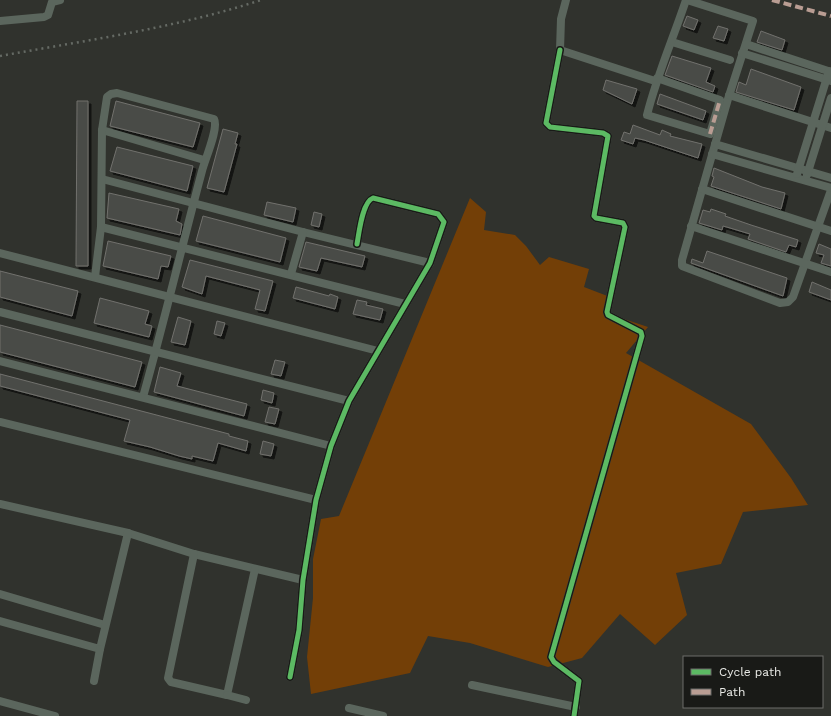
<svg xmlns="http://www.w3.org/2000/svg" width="831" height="716" viewBox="0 0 831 716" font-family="'Work Sans',sans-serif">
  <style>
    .green { fill: #733f07 }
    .building { fill: #4a4b47; stroke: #71716d; filter: url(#shadow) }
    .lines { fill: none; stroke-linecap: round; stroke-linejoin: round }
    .minor { stroke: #5b665d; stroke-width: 8 }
    .rail { stroke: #656a64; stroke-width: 2.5; stroke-dasharray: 2 4; stroke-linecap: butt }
    .quiet { stroke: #b99d93; stroke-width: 4; stroke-dasharray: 8 4; stroke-linecap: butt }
    .cycleway-casing { stroke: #191a17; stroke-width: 8 }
    .cycleway { stroke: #5cba63; stroke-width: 5 }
  </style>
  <defs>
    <filter id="shadow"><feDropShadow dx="3" dy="3" stdDeviation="0" flood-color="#0009"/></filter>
  </defs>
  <rect width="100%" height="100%" fill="#30322d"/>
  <!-- green -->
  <polygon class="green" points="470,198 486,212 484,230 515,235 526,246 540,265 549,257 589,269 584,287 610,297 609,314 648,327 626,353 751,424 791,478 808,505 743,512 721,564 676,573 687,615 655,645 620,614 582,658 548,667 470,643 428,636 410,673 311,694 307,657 313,598 313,559 321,519 339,516"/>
  <!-- building -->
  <g class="building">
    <polygon points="687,16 698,20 694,30 683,26"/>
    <polygon points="718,26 728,29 724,41 713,38"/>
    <polygon points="761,31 785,40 782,50 757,42"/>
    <polygon points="672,56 711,68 706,82 715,86 713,92 665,75"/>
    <polygon points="751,69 801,87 794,110 736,92 739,82 746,85"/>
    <polygon points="606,80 637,89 632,104 603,90"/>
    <polygon points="660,94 706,111 703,120 657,104"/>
    <polygon points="77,101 88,101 88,266 76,266"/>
    <polygon points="116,101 200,123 193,147 110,126"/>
    <polygon points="633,125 660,135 662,130 671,134 670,136 702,144 698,158 644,140 635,138 633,144 621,140 624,132 630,134"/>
    <polygon points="223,129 238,133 235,144 237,144 224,192 207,188"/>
    <polygon points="117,147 193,166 187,191 110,171"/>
    <polygon points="714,168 762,187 785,193 781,209 711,186 714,177 712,176"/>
    <polygon points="109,193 179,209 176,221 182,224 180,235 107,218"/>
    <polygon points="267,202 296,208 293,222 264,215"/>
    <polygon points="711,209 726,214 725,216 751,225 798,240 796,247 789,245 786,252 748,239 750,234 730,228 723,226 722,230 699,223 703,210 710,212"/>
    <polygon points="314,212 322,214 319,227 311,225"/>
    <polygon points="203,216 286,238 280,262 196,241"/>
    <polygon points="108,241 171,256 168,267 161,266 158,279 103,266"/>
    <polygon points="306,242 365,256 362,267 321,258 317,271 299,267"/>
    <polygon points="819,244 831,249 831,266 821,263 824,255 816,253"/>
    <polygon points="707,251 787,278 783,296 691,263 692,259 703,263"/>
    <polygon points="190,260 273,281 265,311 255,309 260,290 206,276 202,294 182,287"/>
    <polygon points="0,271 78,291 72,316 0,297"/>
    <polygon points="812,282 831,290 831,300 809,292"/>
    <polygon points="296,287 329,296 330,294 338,297 335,309 293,298"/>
    <polygon points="100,298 149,311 145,324 152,326 149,337 94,323"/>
    <polygon points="357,300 367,302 366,305 383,309 380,320 353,314"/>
    <polygon points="178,317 191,321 185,345 171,342"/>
    <polygon points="217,321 225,323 221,336 214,334"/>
    <polygon points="0,325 142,362 135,387 0,352"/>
    <polygon points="275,360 285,362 281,376 271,374"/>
    <polygon points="160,367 181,373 177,386 247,404 244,416 154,392"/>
    <polygon points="0,374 229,434 229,436 248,441 246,451 218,443 213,461 192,456 192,459 179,456 150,447 124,441 130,420 0,386"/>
    <polygon points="263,390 274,393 272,403 261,400"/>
    <polygon points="269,407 279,409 275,424 265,422"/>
    <polygon points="263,441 274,444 271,456 260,454"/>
  </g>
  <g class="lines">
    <!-- minor -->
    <g class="minor">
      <polyline points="566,0 561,19 560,50 655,81"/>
      <polyline points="687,0 753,21 728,99 682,260 682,266 780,303 788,302 793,297 831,190"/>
      <polyline points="0,21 44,17 48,15 52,2 60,0"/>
      <polyline points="672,42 730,60"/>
      <polyline points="746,44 831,72"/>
      <polyline points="560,50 546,123 550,127 603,133 608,136 594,216 596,218 623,223 625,227 607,312 608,315 641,332 642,336 551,657 554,662 579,681 574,716"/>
      <polyline points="742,53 831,81"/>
      <path d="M657 78 720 100 710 134 647 115C657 75 673 39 686 0"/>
      <polyline points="729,95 831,128"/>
      <polyline points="102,130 204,160"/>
      <polyline points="715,144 831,178"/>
      <polyline points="712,154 831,188"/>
      <polyline points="797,174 829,71"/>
      <polyline points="807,175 831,98"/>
      <polyline points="102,179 303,232 430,263"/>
      <polyline points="702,189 831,231"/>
      <polyline points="691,226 831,272"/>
      <polyline points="101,227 405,304"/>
      <polyline points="0,253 378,351"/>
      <polyline points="291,274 303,232"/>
      <path d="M95 277 101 227 102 130 107 97 111 94 117 93 214 119C219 128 205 159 202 171 182 246 164 322 143 397"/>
      <polyline points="0,312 349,401"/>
      <polyline points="0,361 331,446"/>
      <polyline points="0,422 316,500"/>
      <polyline points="0,504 128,533 194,554 303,580"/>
      <polyline points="194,554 168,678 171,682 227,695 255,569"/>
      <polyline points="0,594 105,625"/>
      <polyline points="0,621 100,649 128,533"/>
      <path d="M290 677 299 630 303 580 316 500 331 446 349 401 430 263 444 222 438 214 373 198C362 202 359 234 357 244"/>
      <polyline points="94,681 100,649"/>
      <polyline points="472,685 576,707"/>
      <polyline points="227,695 246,700"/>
      <polyline points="0,701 55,716"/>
      <polyline points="349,708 383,716"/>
    </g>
    <!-- rail -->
    <path class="rail" d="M0 56C88 40 176 28 261 0"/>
    <!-- quiet -->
    <g class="quiet">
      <polyline points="772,0 831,16"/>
      <polyline points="710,134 720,100"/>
    </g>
    <defs>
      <g id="cycleway">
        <polyline points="560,50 546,123 550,127 603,133 608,136 594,216 596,218 623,223 625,227 607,312 608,315 641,332 642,336 551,657 554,662 579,681 574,716"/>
        <path d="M290 677 299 630 303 580 316 500 331 446 349 401 430 263 444 222 438 214 373 198C362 202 359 234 357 244"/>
      </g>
    </defs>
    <!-- cycleway casing -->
    <use href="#cycleway" class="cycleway-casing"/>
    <!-- cycleway -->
    <use href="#cycleway" class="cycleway"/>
  </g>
  <!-- legend -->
  <rect x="683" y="656" width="140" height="52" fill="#191a17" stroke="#6c6d6a"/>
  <rect x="691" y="669" width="20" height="6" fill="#5cba63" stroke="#6c6d6a"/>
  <text x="719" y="676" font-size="12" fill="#e9eae6">Cycle path</text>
  <rect x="691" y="689" width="20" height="6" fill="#b99d93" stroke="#6c6d6a"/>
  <text x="719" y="696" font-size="12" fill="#e9eae6">Path</text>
</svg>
